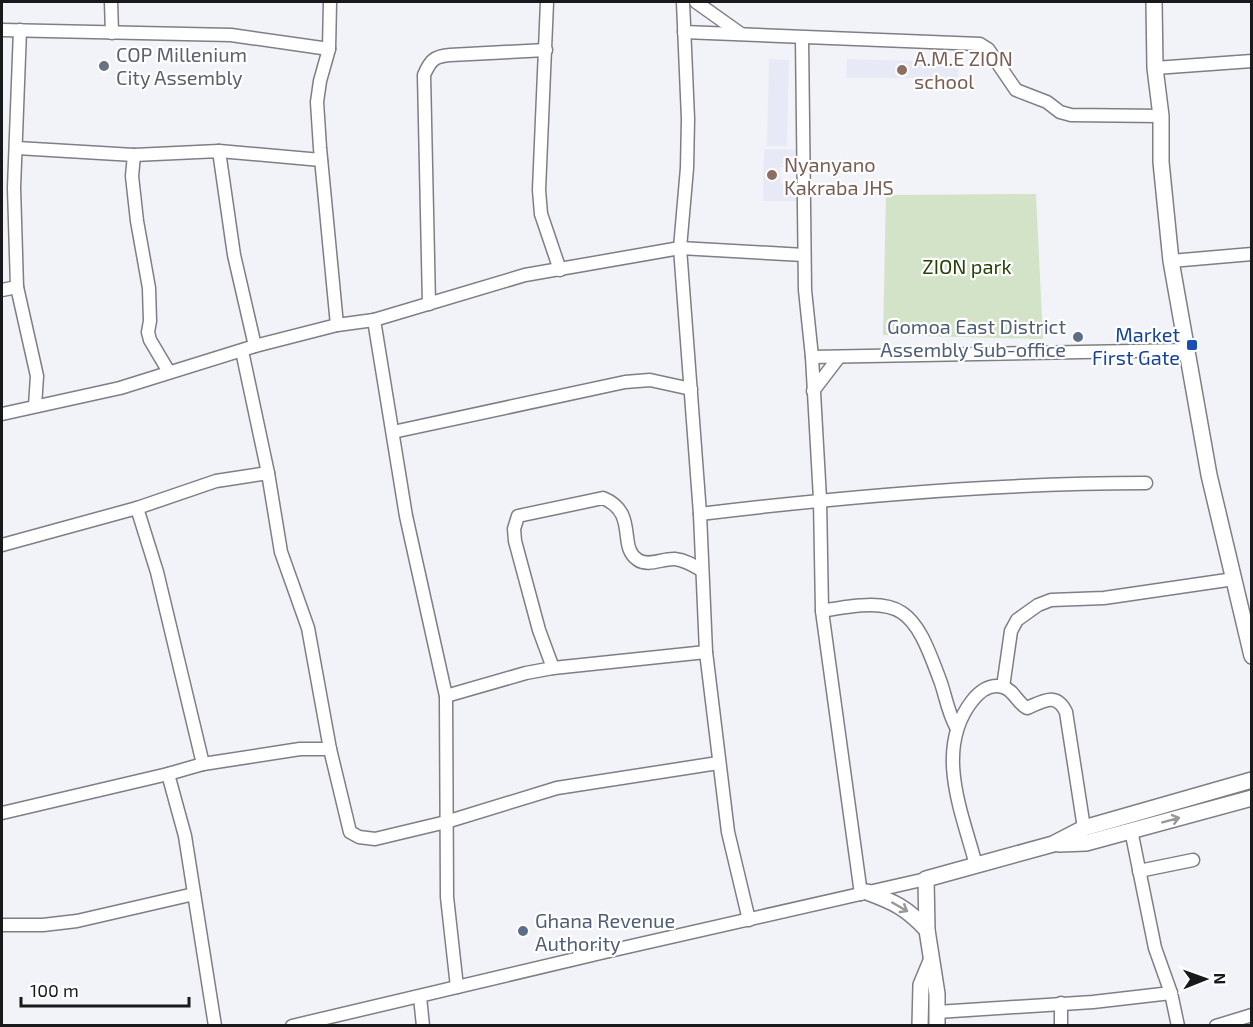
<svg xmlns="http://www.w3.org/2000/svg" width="1253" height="1027" viewBox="0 0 1253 1027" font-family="'Exo 2',sans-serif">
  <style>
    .built { fill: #e8e9f7 }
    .green { fill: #d3e3c7 }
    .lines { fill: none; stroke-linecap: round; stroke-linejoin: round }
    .minor-casing { stroke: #7e7f84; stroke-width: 15 }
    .tertiary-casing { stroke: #7e7f84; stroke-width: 18 }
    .minor { stroke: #fff; stroke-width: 12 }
    .tertiary { stroke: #fff; stroke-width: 15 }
    .oneway { stroke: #979898 }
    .worship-dot { fill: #6b7280; stroke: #fff; stroke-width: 2 }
    .education-dot { fill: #8d6e63; stroke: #fff; stroke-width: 2 }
    .service-dot { fill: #5c6f8a; stroke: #fff; stroke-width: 2 }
    .transit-dot { fill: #1a4fb4; stroke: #fff; stroke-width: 2 }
    .labels { text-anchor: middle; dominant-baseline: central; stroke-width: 4.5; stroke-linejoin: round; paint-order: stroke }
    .worship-label { font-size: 20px; fill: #5b616d; stroke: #fff; text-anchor: start }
    .education-label { font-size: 20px; fill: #785e54; stroke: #fff; text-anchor: start }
    .park-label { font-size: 20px; fill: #284107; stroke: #fff }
    .service-label { font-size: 20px; fill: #4e5e75; stroke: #fff; text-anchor: end }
    .transit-label { font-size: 20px; fill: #164399; stroke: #fff; text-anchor: end }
  </style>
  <rect width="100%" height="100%" fill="#f2f3f9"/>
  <!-- built -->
  <g class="built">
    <polygon points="769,59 789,60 787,146 767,146"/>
    <polygon points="847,59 958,62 958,78 846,78"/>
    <polygon points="764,149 805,150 804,167 780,167 781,184 805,184 805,201 763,201"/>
  </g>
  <!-- green -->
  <polygon class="green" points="1036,194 1043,339 883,335 886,195"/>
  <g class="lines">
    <defs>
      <g id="minor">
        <polyline points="111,2 112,33"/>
        <polyline points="330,2 329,49 320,81 317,102 320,148 337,325"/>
        <polyline points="547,2 539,190 541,214 560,270"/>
        <polyline points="683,2 688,119 687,168 680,248 700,514 706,652 728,832 749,920"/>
        <polyline points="696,2 741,34"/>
        <polyline points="2,30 231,35 329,49"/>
        <polyline points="20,30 14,188 17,287 37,376 35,406"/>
        <polyline points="684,32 980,44 988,49 1016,90 1047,102 1060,112 1071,115 1161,116"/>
        <polyline points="802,38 805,290 812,357 820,499 822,611 861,894"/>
        <polyline points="1155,68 1252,61"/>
        <polyline points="17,148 134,155 219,151 234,255 255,346"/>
        <polyline points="219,151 321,160"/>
        <polyline points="134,155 132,176 137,221 149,288 150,321 148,332 150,340 169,372"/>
        <polyline points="1171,261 1252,254"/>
        <polyline points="2,290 17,287"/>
        <path d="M429 304 424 75C430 61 434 56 450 55L546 50"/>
        <polyline points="374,320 406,516 446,696 447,897 457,987"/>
        <polyline points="242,351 268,473 281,552 308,628 330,749 350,832 359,837 375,839 446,822 557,788 718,763"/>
        <polyline points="812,357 1187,350"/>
        <polyline points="813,391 839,357"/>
        <polyline points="2,414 120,388 255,346 337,325 374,320 525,275 680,248 804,255"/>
        <polyline points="393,432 625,382 650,380 691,389"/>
        <path d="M700 514C848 496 997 483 1146 483"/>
        <polyline points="2,545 137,508 216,481 268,473"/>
        <path d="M822 611C904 596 913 606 941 683 946 698 948 712 956 727"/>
        <path d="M553 668 539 630 515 541 514 529 518 516 603 498C639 513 617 547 638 560 649 567 663 558 675 559 685 560 693 565 701 570"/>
        <polyline points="1003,687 1011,631 1017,620 1038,605 1051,600 1104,598 1234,579"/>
        <polyline points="446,696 526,673 553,668 706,652"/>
        <polyline points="203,764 300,749 330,749"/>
        <polyline points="168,774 185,836 215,1026"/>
        <polyline points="2,813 168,774 203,764 157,572 137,508"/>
        <polyline points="1131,830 1155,948 1171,993 1178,1026"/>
        <path d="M976 865C962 812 934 750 972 701 979 692 990 683 1003 687 1014 690 1017 703 1027 708 1044 701 1056 692 1066 712L1084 828"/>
        <polyline points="1139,871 1193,860"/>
        <polyline points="2,925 43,925 77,921 194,894"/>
        <polyline points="420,997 423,1026"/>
        <polyline points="1061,1003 1061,1026"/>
        <polyline points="937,1012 1093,1002 1171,993"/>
        <polyline points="292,1026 605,952 926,879"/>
        <polyline points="1216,1026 1252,1015"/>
      </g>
      <g id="tertiary">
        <polyline points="1154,2 1155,68 1161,116 1161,162 1171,261 1209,475 1252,656"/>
        <polyline points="1059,844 1086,843 1252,798"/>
        <path d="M867 892C894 902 907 908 927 930"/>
        <polyline points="920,1026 921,985 931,961"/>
        <polyline points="937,1026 937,994 927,930 926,879 1053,844 1084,828 1252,780"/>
      </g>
    </defs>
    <!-- minor casing -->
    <use href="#minor" class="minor-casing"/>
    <!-- tertiary casing -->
    <use href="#tertiary" class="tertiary-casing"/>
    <!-- minor -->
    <use href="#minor" class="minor"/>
    <!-- tertiary -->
    <use href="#tertiary" class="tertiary"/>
  </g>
  <!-- one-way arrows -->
  <defs><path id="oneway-shaft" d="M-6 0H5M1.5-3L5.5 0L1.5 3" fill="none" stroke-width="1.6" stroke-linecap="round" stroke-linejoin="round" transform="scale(1.5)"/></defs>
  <g class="oneway">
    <use href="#oneway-shaft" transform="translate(1171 820) rotate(-15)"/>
    <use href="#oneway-shaft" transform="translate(900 907) rotate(30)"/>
  </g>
  <!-- markers -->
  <circle class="worship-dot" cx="104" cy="66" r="6"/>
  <g class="education-dot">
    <circle cx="902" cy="70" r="6"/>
    <circle cx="772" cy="175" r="6"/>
  </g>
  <g class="service-dot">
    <circle cx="1078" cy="337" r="6"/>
    <circle cx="523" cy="931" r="6"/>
  </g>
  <rect class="transit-dot" x="1186" y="339" width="12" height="12" rx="3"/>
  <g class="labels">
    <!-- worship labels -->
    <g class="worship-label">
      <text x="116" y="54">COP Millenium<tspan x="116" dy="23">City Assembly</tspan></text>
    </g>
    <!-- education labels -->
    <g class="education-label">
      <text x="914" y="58">A.M.E ZION<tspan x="914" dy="23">school</tspan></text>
      <text x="784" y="164">Nyanyano<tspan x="784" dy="23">Kakraba JHS</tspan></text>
    </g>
    <!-- park labels -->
    <g class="park-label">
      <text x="967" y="266">ZION park</text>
    </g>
    <!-- service labels -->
    <g class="service-label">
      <text x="1066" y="326">Gomoa East District<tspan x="1066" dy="23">Assembly Sub-office</tspan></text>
      <text x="535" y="920" text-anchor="start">Ghana Revenue<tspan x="535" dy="23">Authority</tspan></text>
    </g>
    <!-- transit labels -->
    <g class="transit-label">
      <text x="1180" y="334">Market<tspan x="1180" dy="23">First Gate</tspan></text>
    </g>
  </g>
  <!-- border -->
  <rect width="1253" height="1027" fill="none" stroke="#18191b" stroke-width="6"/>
  <!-- north arrow -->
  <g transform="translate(1205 979) rotate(89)" stroke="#ffffff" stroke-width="4.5" paint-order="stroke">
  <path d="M0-4.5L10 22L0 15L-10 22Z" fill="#18191b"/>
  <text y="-9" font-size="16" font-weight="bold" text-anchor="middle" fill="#18191b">N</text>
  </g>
  <!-- scale -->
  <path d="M21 997v9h168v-9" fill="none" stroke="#18191b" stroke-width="3"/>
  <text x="30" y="997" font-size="18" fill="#18191b" stroke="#ffffff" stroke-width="4.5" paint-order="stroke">100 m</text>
</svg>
